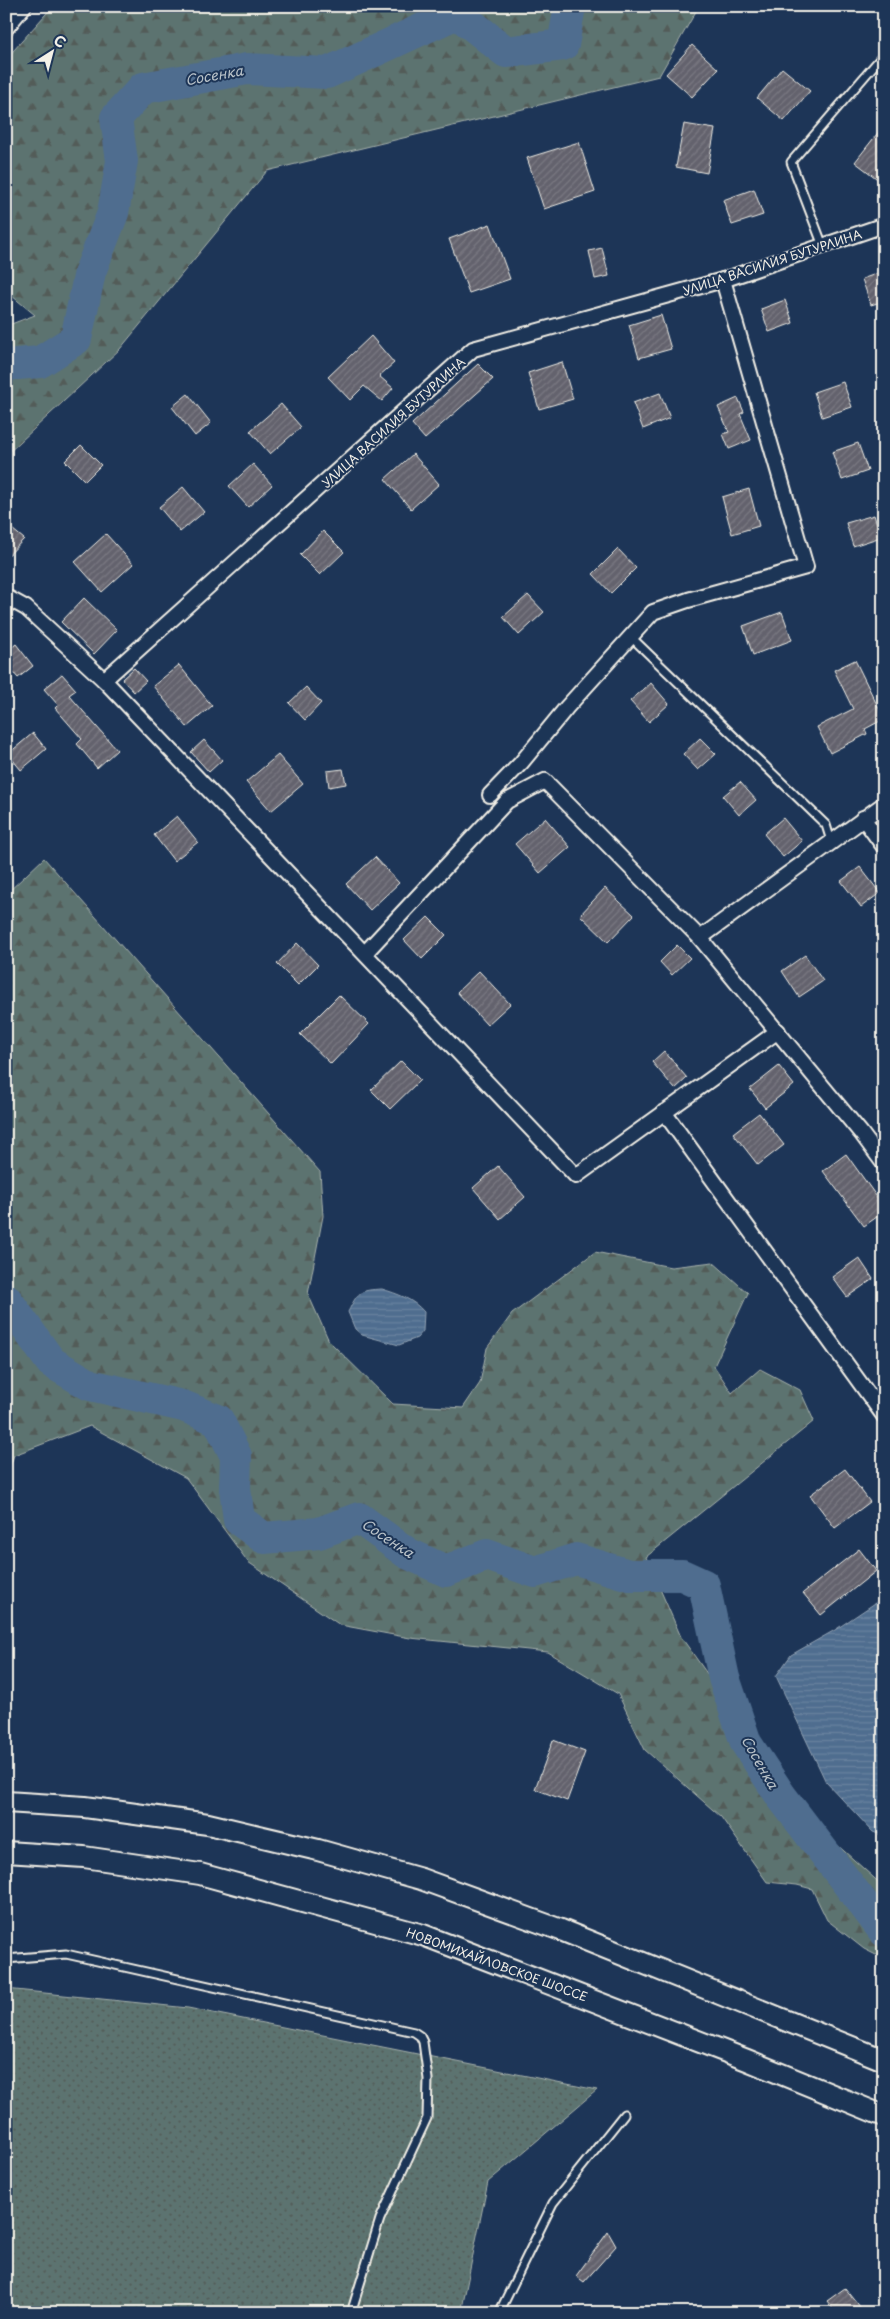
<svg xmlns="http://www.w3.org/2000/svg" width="890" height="2319" viewBox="0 0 890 2319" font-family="'Playpen Sans',sans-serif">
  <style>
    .grass { fill: url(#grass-dots); stroke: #a8b2ac }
    .forest { fill: url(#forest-firs); stroke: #a8b2ac }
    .water { fill: url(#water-rules); stroke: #91a2b3 }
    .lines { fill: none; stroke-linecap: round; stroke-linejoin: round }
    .river { stroke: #4f6d8f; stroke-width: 32 }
    .building { fill: url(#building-hatch); stroke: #f4f1e8 }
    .service-casing { stroke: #f4f1e8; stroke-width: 11 }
    .minor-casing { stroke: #f4f1e8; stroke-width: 18 }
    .secondary-casing { stroke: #f4f1e8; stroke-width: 24 }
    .service { stroke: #1d3557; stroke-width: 7 }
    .minor { stroke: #1d3557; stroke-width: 14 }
    .secondary { stroke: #1d3557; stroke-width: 20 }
    .labels { text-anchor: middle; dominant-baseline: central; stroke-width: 4; stroke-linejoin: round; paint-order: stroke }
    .street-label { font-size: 12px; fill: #f4f1e8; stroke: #1d3557 }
    .water-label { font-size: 14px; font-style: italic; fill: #bac3c9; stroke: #1d3557 }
  </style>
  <defs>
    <pattern id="grass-dots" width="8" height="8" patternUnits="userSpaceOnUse" patternTransform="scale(1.25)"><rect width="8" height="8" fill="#5c736f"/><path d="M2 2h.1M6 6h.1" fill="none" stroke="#525b58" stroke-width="1.8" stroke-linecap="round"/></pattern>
    <pattern id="forest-firs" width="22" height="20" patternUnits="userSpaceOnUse" patternTransform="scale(1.25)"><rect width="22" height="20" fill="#5c736f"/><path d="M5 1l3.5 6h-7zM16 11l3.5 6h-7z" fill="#525b58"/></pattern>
    <pattern id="water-rules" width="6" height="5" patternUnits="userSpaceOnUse" patternTransform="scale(1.25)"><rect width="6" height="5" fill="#4f6d8f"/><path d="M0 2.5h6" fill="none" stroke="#69829f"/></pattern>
    <pattern id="building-hatch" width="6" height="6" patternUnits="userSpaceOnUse" patternTransform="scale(1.25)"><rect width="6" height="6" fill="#63626d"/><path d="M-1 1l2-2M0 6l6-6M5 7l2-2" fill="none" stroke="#7a7982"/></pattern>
  </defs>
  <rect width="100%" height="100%" fill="#1d3557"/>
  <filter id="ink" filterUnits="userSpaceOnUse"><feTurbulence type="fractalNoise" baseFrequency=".02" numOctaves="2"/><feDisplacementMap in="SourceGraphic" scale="10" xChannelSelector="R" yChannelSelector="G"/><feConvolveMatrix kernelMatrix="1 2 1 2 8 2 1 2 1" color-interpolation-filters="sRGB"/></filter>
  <g filter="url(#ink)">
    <!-- grass -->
    <polygon class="grass" points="6,1989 188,2008 597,2090 488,2182 461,2313 6,2313"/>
    <!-- forest -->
    <g class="forest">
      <polygon points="53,6 699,6 659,76 267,171 120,349 6,455 6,326 35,315 6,291 6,59"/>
      <polygon points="44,858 320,1172 323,1216 308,1294 329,1341 393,1404 463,1408 480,1383 487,1348 512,1314 595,1252 671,1267 713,1262 748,1293 714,1366 732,1393 760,1369 800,1390 814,1421 646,1557 681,1637 814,1824 884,1887 884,1959 864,1949 827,1920 812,1889 797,1885 767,1882 721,1817 645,1750 618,1694 548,1652 410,1638 340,1625 248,1562 186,1478 90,1426 14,1455 6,1478 6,894"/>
    </g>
    <!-- water -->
    <g class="water">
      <path d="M382 1289C398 1294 413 1299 424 1312L423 1331 417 1338 399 1345 362 1335 355 1329 348 1312C358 1292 359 1290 382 1289Z"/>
      <polygon points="884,1597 884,1836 873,1832 826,1782 776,1676 791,1655 835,1630"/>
    </g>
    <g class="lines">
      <!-- river -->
      <g class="river">
        <polyline points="6,365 40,362 76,339 90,272 113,213 122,161 116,118 143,88 247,69 327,73 457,13 506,52 563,45 570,6"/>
        <polyline points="6,1299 51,1362 90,1385 183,1406 218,1420 236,1456 235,1488 239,1520 264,1538 319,1533 359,1518 407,1553 446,1571 487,1555 535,1572 576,1559 629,1575 682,1575 704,1585 724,1678 746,1743 781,1796 884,1931"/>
      </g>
    </g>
    <!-- building -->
    <g class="building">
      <polygon points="692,45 718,69 692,97 666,74"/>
      <polygon points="782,68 810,91 784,121 757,98"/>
      <polygon points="684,124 715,129 707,173 676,167"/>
      <polygon points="884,125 884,184 855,162"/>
      <polygon points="579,142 595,192 544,209 527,158"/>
      <polygon points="754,189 763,215 732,225 723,200"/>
      <polygon points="490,224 510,279 469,293 449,239"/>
      <polygon points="602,248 609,276 595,279 589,251"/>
      <polygon points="884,271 884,301 871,305 862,279"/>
      <polygon points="785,300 793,323 769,332 761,309"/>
      <polygon points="661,315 671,349 639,358 629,325"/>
      <polygon points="371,336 394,363 379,376 393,388 382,401 364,386 350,400 328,377"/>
      <polygon points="562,362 573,399 539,409 528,373"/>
      <polygon points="478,364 493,379 425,439 412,424"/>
      <polygon points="843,382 852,407 822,417 814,392"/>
      <polygon points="660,393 670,418 643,429 633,403"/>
      <polygon points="188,394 211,423 195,436 172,407"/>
      <polygon points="738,398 744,412 740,414 751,440 729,449 723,434 729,432 718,407"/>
      <polygon points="281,404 301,427 270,454 250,431"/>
      <polygon points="858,443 868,471 842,480 832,452"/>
      <polygon points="81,445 101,465 85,481 65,461"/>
      <polygon points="413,454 439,484 411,509 385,479"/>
      <polygon points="253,464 272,485 248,507 229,486"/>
      <polygon points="183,487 204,512 180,532 159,507"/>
      <polygon points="749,489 759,526 732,534 722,497"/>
      <polygon points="874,515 881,537 853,546 846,523"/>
      <polygon points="6,524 24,539 6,558"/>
      <polygon points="323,531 344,552 320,575 300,555"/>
      <polygon points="106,534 133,564 102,592 75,562"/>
      <polygon points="618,549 636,568 611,593 593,574"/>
      <polygon points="528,595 544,612 519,635 503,617"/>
      <polygon points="84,598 117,630 94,654 61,622"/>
      <polygon points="782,612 792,640 753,655 743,626"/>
      <polygon points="16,644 33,666 18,678 6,664 6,652"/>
      <polygon points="855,660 884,719 865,729 867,734 830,753 817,727 853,709 834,670"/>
      <polygon points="179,665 212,706 187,727 153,686"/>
      <polygon points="134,668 146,681 134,692 122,679"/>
      <polygon points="62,674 76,690 69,695 117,750 97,768 77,744 82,739 55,708 58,705 44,689"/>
      <polygon points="651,683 669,704 649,722 630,701"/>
      <polygon points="306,687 321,703 305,720 289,703"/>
      <polygon points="33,733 46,749 21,770 8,754"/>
      <polygon points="700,738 716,754 698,770 683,754"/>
      <polygon points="204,740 222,760 209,772 191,752"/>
      <polygon points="278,755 303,784 271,811 246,782"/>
      <polygon points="343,769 346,784 329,787 327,771"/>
      <polygon points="740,782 756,800 739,815 723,796"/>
      <polygon points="177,816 198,842 174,861 154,835"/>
      <polygon points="545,818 570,847 540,873 515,844"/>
      <polygon points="783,818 802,841 783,857 764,834"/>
      <polygon points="375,857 399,883 370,910 346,884"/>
      <polygon points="860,867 880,893 861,907 841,881"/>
      <polygon points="605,888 634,915 608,942 580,915"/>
      <polygon points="428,917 446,935 422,959 404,940"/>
      <polygon points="297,943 318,965 298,985 277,964"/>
      <polygon points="677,945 690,958 672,975 660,962"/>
      <polygon points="805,955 823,981 799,997 782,971"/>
      <polygon points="479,971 510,1004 487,1025 457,992"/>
      <polygon points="339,995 369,1024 331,1064 300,1034"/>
      <polygon points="664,1051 687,1078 675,1089 652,1062"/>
      <polygon points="401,1061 420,1080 390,1109 371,1090"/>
      <polygon points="779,1066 794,1085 765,1108 750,1089"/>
      <polygon points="759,1113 784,1145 758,1165 733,1133"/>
      <polygon points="846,1154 884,1207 884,1212 864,1226 823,1171"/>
      <polygon points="498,1166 525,1197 500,1219 473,1188"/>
      <polygon points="859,1258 873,1279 847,1297 832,1277"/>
      <polygon points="845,1469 870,1502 835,1528 810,1495"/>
      <polygon points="859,1549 876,1571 821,1615 803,1593"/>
      <polygon points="553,1740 585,1752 567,1801 535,1789"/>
      <polygon points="608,2232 616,2246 584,2282 576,2276"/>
      <polygon points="845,2288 865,2313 836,2313 827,2301"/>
    </g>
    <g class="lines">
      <defs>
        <g id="service">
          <polyline points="823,246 791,162 884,54"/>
          <polyline points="631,637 826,825 831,841"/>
          <polyline points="6,1959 66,1954 414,2032 420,2036 423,2042 428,2079 427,2118 380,2219 351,2313"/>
          <polyline points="499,2313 553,2203 624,2114"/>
        </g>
        <g id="minor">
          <polyline points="6,28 24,6"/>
          <polyline points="6,597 26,608 104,680 576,1176 778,1031"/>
          <polyline points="104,680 473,349 723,280 884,225"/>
          <polyline points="490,795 521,763 567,707 653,612 688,600 806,567 723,280"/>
          <polyline points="863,818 884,847"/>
          <polyline points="700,938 884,804"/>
          <polyline points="365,953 507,801 545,781 700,938 861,1133 884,1164"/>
          <polyline points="664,1112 884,1416"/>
        </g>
        <g id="secondary">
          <polyline points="6,1802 85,1807 208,1824 318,1850 421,1879 561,1930 884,2060"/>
          <polyline points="6,1852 84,1857 200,1874 423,1935 747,2060 884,2116"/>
        </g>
      </defs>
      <!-- service casing -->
      <use href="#service" class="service-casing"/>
      <!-- minor casing -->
      <use href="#minor" class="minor-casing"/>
      <!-- secondary casing -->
      <use href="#secondary" class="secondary-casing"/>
      <!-- service -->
      <use href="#service" class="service"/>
      <!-- minor -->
      <use href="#minor" class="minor"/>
      <!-- secondary -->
      <use href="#secondary" class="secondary"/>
    </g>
  </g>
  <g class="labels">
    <!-- street labels -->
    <g class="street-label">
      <text transform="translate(772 262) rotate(-18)">УЛИЦА ВАСИЛИЯ БУТУРЛИНА</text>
      <text transform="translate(393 422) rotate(-42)">УЛИЦА ВАСИЛИЯ БУТУРЛИНА</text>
      <text transform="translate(497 1964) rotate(20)">НОВОМИХАЙЛОВСКОЕ ШОССЕ</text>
    </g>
    <!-- water labels -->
    <g class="water-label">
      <text transform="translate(214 75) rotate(-10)">Сосенка</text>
      <text transform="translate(388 1538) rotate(33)">Сосенка</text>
      <text transform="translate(760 1762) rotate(60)">Сосенка</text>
    </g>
  </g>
  <!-- margin -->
  <rect width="890" height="2319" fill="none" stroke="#1d3557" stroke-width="25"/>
  <rect x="12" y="12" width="865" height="2294" fill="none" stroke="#f4f1e8" stroke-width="2" filter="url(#ink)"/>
  <!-- north arrow -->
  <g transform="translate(52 52) rotate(36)" stroke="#1d3557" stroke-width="4" paint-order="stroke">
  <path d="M0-4L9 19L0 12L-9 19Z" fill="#f4f1e8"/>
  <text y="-8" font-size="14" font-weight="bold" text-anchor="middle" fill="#f4f1e8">С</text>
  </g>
</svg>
